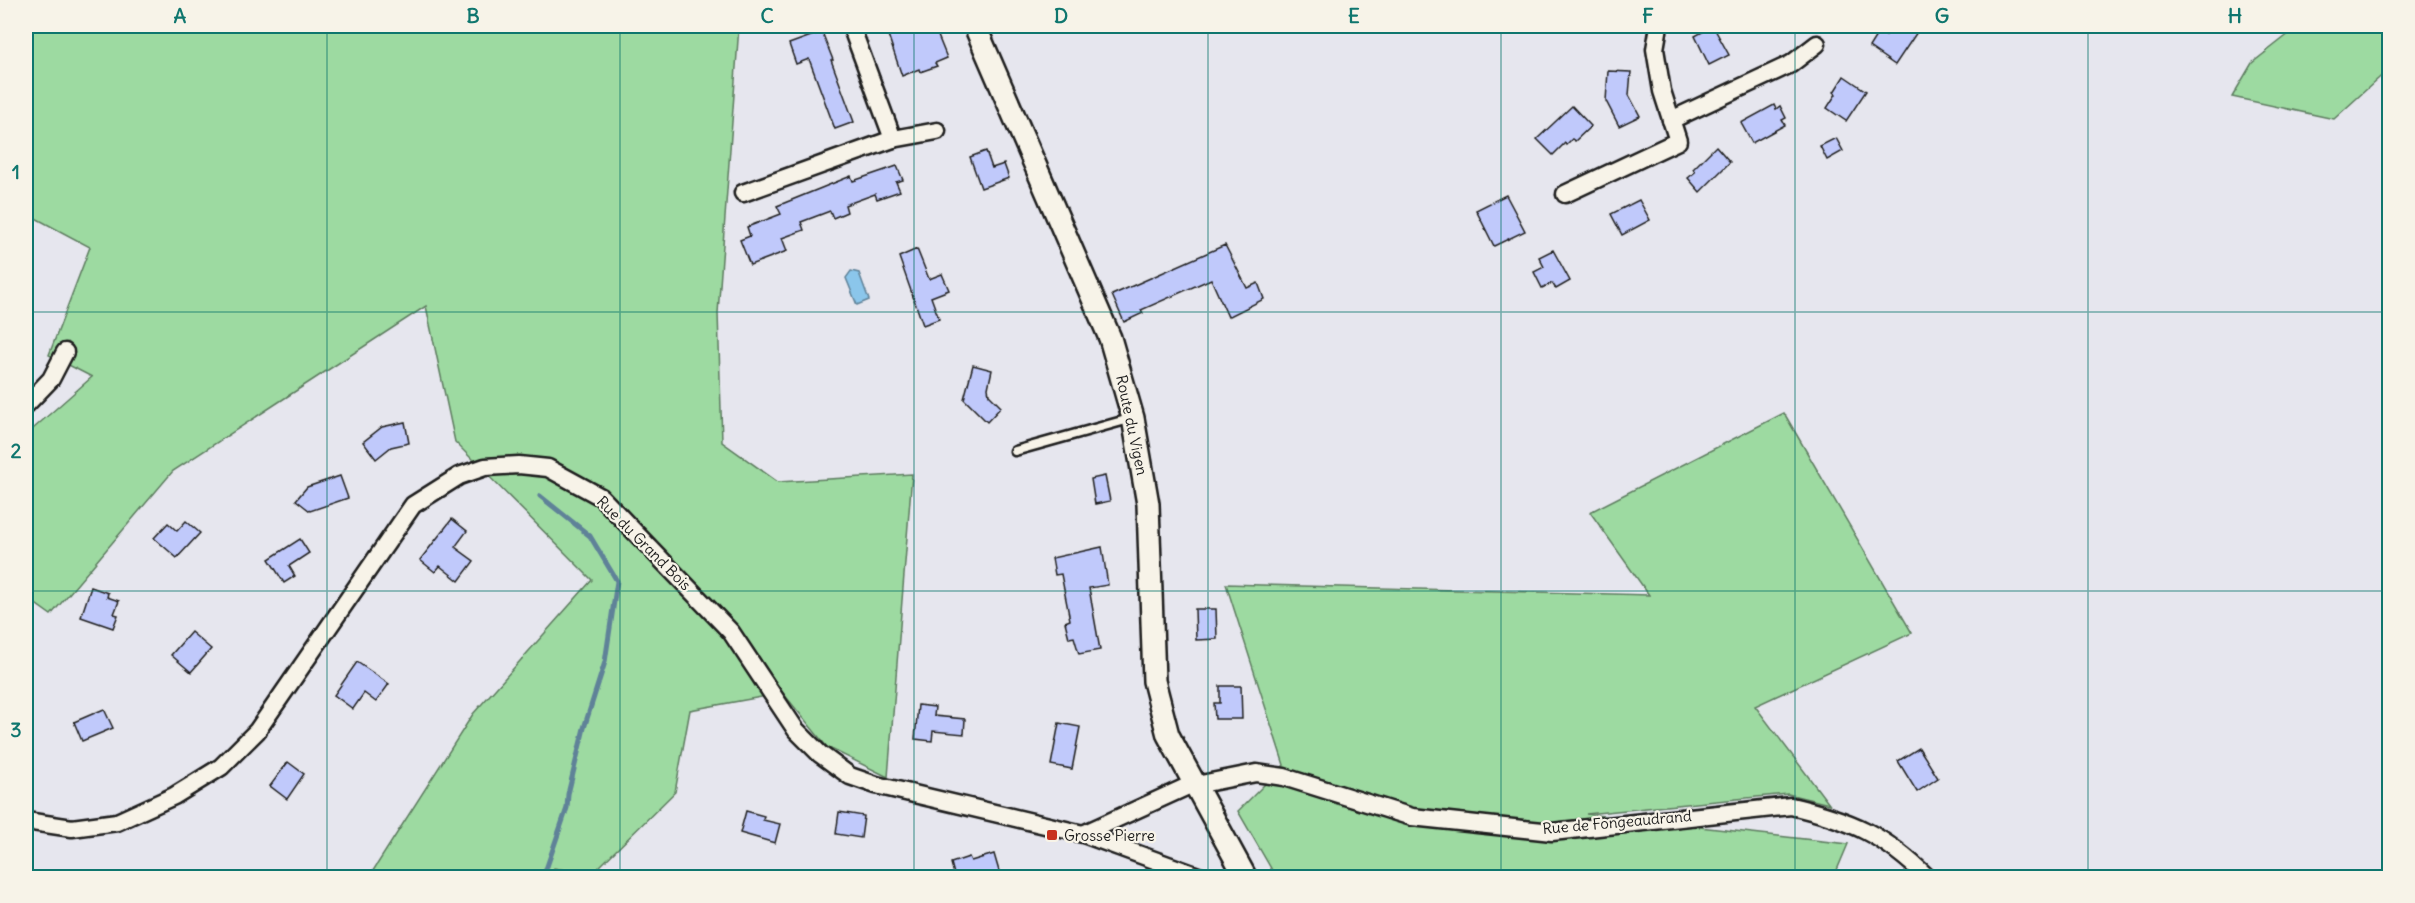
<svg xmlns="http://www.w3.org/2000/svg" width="2415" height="903" viewBox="0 0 2415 903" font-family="Delius,sans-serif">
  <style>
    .green { fill: #9ddaa1; stroke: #5c7b5e; stroke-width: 1.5 }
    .water { fill: #8bc6eb; stroke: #5f8298; stroke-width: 1.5 }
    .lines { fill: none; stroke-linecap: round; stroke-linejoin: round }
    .stream { stroke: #5f8298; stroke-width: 5 }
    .building { fill: #c0c9fb; stroke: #1c1c1c; stroke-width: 1.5 }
    .service-casing { stroke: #1c1c1c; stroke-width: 13 }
    .minor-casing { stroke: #1c1c1c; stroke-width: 21 }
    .tertiary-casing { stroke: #1c1c1c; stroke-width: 26 }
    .service { stroke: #f7f3e8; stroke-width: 8 }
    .minor { stroke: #f7f3e8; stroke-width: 16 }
    .tertiary { stroke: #f7f3e8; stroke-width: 21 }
    .grid { fill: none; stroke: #0f766e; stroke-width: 1.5; stroke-opacity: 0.55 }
    .poi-dot { fill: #c8321e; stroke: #f7f3e8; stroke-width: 2 }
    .labels { text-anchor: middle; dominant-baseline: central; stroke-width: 4.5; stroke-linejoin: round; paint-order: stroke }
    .street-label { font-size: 15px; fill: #1c1c1c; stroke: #f7f3e8 }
    .poi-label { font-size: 15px; fill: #1c1c1c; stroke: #f7f3e8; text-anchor: start }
    .neatline { fill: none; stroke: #0f766e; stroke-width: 2 }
    .grid-label { font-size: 20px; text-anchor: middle; font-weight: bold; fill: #0f766e }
  </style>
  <rect width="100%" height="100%" fill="#e6e6ee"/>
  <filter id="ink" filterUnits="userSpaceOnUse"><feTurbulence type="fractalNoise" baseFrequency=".0167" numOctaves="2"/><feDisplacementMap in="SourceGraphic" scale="12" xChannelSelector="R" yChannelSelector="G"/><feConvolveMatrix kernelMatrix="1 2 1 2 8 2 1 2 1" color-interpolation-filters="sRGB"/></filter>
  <g filter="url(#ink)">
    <!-- green -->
    <g class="green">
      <polygon points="26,26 739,26 718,313 722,442 778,482 912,474 888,777 827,747 783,693 690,710 675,792 592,874 554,868 551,877 369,877 473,714 592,580 455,442 426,306 173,471 51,615 26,597 26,435 92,377 49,355 90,247 26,213"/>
      <polygon points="2299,26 2389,26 2389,69 2334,119 2232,97 2252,63"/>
      <polygon points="1784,413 1912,633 1755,706 1829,804 1788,794 1586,814 1848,844 1834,877 1276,877 1238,811 1284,765 1226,584 1649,595 1590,512"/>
    </g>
    <!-- water -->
    <polygon class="water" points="851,271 859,273 869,300 857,305 846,278"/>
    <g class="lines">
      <!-- stream -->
      <polyline class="stream" points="540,496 590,536 617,581 605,662 584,728 568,794 567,808 543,878"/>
    </g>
    <!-- building -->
    <g class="building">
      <polygon points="885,26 934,26 947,58 935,63 937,66 920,72 919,69 902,76"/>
      <polygon points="1713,26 1729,55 1709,65 1695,36"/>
      <polygon points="1892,26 1921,26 1895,65 1869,47 1879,31 1886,35"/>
      <polygon points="822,32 833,60 831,60 854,122 835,129 809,59 796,64 789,44"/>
      <polygon points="1608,71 1631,72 1629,95 1640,116 1619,126 1606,101"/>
      <polygon points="1844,76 1866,91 1846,121 1827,108 1836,94 1834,92"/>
      <polygon points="1774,105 1776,109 1780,106 1786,118 1782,120 1785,125 1752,143 1741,123"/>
      <polygon points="1572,106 1591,126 1575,141 1572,139 1566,145 1565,143 1553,155 1537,139"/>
      <polygon points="1836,138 1843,151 1827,160 1820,146"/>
      <polygon points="1716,146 1730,162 1700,192 1688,178 1695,172 1693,169"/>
      <polygon points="986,151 992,168 1004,164 1009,178 981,188 970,157"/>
      <polygon points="897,166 903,180 896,182 900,191 877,199 875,194 845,205 847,212 833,218 830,211 801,222 804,230 782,238 787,251 750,265 740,240 750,236 747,227 781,214 777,206 851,176 853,181"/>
      <polygon points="1506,195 1525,231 1494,246 1476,210"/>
      <polygon points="1639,200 1650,220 1622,235 1611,214"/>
      <polygon points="1225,245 1247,288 1258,283 1264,299 1228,317 1211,279 1141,310 1143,313 1124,322 1112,295"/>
      <polygon points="917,249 929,279 942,274 949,290 931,297 939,319 923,325 899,257"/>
      <polygon points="1553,250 1570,281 1556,289 1552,283 1542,288 1534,272 1544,267 1539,257"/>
      <polygon points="973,365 992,370 988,388 989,395 1001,407 987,422 964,399"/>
      <polygon points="405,422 409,443 391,447 376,459 363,442 382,427"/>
      <polygon points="340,476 348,498 310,511 296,500 307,487"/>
      <polygon points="1105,476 1110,501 1095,504 1091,479"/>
      <polygon points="452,519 467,531 455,547 474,561 459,581 440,566 435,572 420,560"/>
      <polygon points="186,521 200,533 177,558 154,538 168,523 177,531"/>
      <polygon points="300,539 309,553 289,566 295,576 284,583 269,559"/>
      <polygon points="1102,547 1108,585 1089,588 1100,650 1079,654 1074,637 1069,638 1065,622 1070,620 1061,574 1055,575 1052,558"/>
      <polygon points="91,587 108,593 107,597 119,601 114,614 118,615 113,628 81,617"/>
      <polygon points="1195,609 1216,609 1217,639 1196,640"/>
      <polygon points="191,632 211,649 191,672 171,655"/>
      <polygon points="357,662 389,684 376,702 364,693 353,709 334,695"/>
      <polygon points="1220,686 1241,686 1242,719 1215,719 1214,703 1220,703"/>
      <polygon points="918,705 935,707 934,716 965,719 964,734 933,731 932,741 915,739"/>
      <polygon points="104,709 113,728 82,741 74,722"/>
      <polygon points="1059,723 1080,727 1072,769 1051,765"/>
      <polygon points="1919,748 1938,778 1917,792 1898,761"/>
      <polygon points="288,762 304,774 287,799 270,786"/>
      <polygon points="746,811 764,816 763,820 780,824 775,843 740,833"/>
      <polygon points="839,812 864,816 861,838 836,834"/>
      <polygon points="994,854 1001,878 955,878 951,863 969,857 971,861"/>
    </g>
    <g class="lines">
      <defs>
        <polyline id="service" points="1015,451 1133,418"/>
        <g id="minor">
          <polyline points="851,26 893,139"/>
          <polyline points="1671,120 1791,64 1817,44"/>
          <polyline points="743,193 893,139 937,131"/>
          <polyline points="1565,194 1678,141 1662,91 1655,49 1659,26"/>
          <polyline points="26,405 51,379 65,352"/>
          <polyline points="26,821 72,828 117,822 174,796 221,767 257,731 413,505 459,476 485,467 519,465 548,468 601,497 731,632 796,730 820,754 850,776 876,785 1083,834 1204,878"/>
          <path d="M1083 834 1186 787 1256 773 1284 777 1412 817 1552 832 1791 806C1851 820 1883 834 1928 878"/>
        </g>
        <polyline id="tertiary" points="975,26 1110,338 1133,418 1148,504 1154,681 1168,735 1246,878"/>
      </defs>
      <!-- service casing -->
      <use href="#service" class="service-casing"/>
      <!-- minor casing -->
      <use href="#minor" class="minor-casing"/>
      <!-- tertiary casing -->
      <use href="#tertiary" class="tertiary-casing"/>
      <!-- service -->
      <use href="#service" class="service"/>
      <!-- minor -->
      <use href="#minor" class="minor"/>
      <!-- tertiary -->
      <use href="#tertiary" class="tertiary"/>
    </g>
  </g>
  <!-- grid -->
  <path class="grid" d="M327 26V878M620 26V878M914 26V878M1208 26V878M1501 26V878M1795 26V878M2088 26V878M26 312H2390M26 591H2390"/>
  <!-- markers -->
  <rect class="poi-dot" x="1046" y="829" width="12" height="12" rx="3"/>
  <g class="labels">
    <!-- street labels -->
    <g class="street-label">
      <text transform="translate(1132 425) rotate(78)">Route du Vigen</text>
      <text transform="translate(644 543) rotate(45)">Rue du Grand Bois</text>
      <text transform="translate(1617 822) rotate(-5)">Rue de Fongeaudrand</text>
    </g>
    <!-- poi labels -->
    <g class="poi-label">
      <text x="1064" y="835">Grosse Pierre</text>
    </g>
  </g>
  <!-- margin -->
  <rect width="2415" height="903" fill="none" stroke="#f7f3e8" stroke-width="66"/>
  <rect x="33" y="33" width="2349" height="837" class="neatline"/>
  <g class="grid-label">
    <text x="180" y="23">A</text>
    <text x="473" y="23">B</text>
    <text x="767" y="23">C</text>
    <text x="1061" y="23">D</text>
    <text x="1354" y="23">E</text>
    <text x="1648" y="23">F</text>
    <text x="1942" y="23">G</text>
    <text x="2235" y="23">H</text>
    <text x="16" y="179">1</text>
    <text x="16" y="458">2</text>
    <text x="16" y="737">3</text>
  </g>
</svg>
